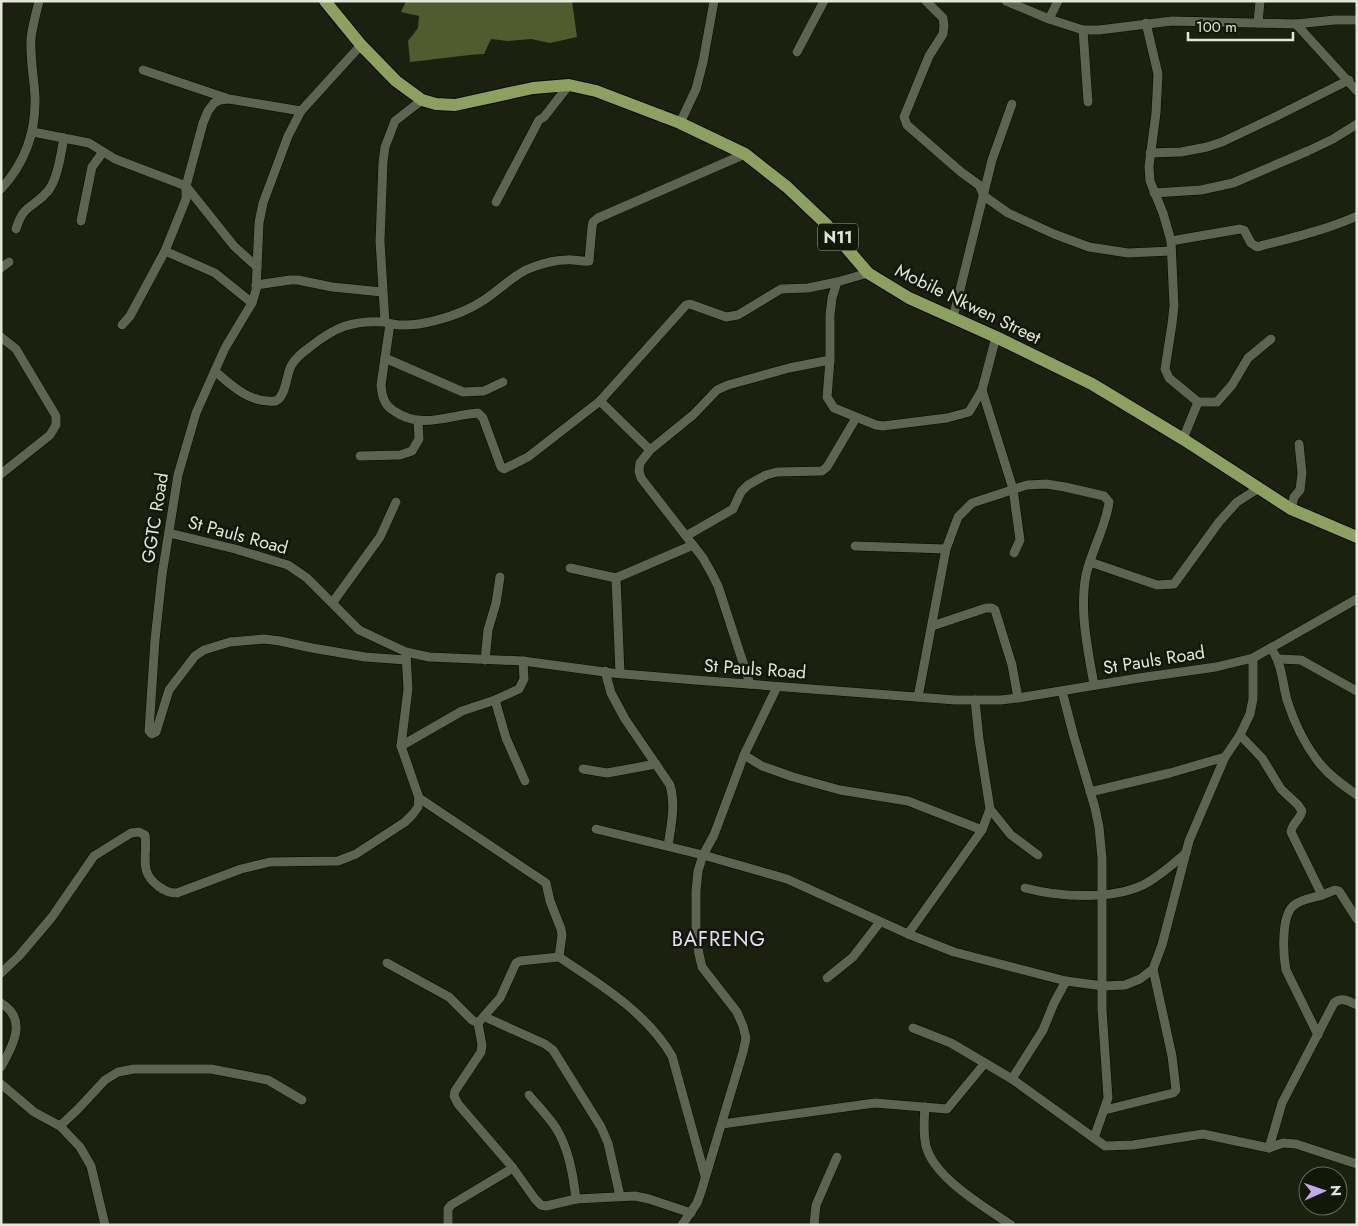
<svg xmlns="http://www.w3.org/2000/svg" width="1358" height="1226" viewBox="0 0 1358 1226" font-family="Jost,sans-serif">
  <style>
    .forest { fill: #505c2e }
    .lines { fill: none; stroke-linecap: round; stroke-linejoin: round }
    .minor-casing { stroke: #060a00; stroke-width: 10 }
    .highway-casing { stroke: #060a00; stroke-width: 14 }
    .minor { stroke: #5e644f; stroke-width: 9 }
    .highway { stroke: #8ea05d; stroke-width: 12 }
    .labels { text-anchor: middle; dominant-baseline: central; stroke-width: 5; stroke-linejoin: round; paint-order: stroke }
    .shield { fill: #131706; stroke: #a5a89a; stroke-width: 1 }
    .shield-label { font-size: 16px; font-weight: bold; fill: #e3e6da }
    .street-label { font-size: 18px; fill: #e3e6da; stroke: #131706 }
    .quarter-label { font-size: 20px; letter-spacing: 1px; fill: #e8defb; stroke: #131706 }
  </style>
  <rect width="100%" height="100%" fill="#1c200e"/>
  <!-- forest -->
  <path class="forest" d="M406 1H572L577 37 550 43 531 39 508 41 491 39 484 54C459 55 435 60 410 62L408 41 418 28 419 16 401 12Z"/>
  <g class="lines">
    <defs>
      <g id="minor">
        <polyline points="926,1 943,18 944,26 943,34 929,56 904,117 907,125 961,172 979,185 984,196 1008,213 1054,234 1089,247 1128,253 1171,251"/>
        <polyline points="1006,1 1049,19 1083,30 1099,30 1172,21 1296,24 1335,20 1357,20"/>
        <polyline points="1049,19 1058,1"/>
        <polyline points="1146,23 1158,74 1156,113 1149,166 1150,181 1163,213 1171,241 1174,306 1172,324 1165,369 1169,378 1198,402 1217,402 1232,385 1248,358 1271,339"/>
        <polyline points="1258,23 1260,1"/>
        <polyline points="1296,24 1357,91"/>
        <polyline points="1083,30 1088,102"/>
        <polyline points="361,45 301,111 288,136 263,203 259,223 256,290 252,303 225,348 196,413 178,475 162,575 155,640 149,731 152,734 156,732 169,690 195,656 204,650 230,642 264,639 280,641 312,648 365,657 406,660"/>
        <polyline points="797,52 824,1"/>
        <polyline points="143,70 226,98"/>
        <polyline points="680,123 696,89 703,62 714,1"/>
        <polyline points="33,132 89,143 115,159 186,186 234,246 257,267"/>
        <polyline points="1150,153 1181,152 1207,147 1222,142 1277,116 1349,80"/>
        <path d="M1 189C25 163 36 132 35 97 34 78 30 59 31 39 32 27 36 14 39 1"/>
        <polyline points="1154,193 1201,190 1233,183 1308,151 1333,139 1357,124"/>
        <polyline points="496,202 539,120 544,117 569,85"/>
        <polyline points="81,221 92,167 103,152"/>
        <path d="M16 229C24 203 33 209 48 191 58 179 61 152 64 138"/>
        <path d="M1171 241 1240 229 1244 230 1251 243 1257 247C1291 238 1326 230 1357 216"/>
        <polyline points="165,251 215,273 252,303"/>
        <polyline points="1,268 9,262"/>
        <polyline points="868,273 837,282 832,298 830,315 830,360 827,397 834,408 876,425 883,426 947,418 969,412 982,390 996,337"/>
        <polyline points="256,285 290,280 298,280 332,287 382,292"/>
        <polyline points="953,318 992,160 1012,104"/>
        <path d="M385 322C411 332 462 315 484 300 501 289 516 272 536 266 545 263 556 260 566 260 574 259 581 262 589 261L592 227 593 222 598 218 745 154"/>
        <path d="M390 324 381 385C382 396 384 405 394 411 421 430 448 415 478 413L483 418 501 467 504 469 528 457 600 401 686 305 690 304 726 317 738 315 781 289 808 288 837 282"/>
        <polyline points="122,325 130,316 165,251 182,209 186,199 186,186 203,123 208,111 214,103 220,100 229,99 301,111"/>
        <polyline points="1,337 16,349 56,416 56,425 50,435 1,474"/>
        <polyline points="385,358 463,392 484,391 503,382"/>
        <path d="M215 371C232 386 251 404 276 401 286 396 286 376 291 366 295 358 303 352 310 347 335 327 352 320 385 322L380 241 383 162 385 147 395 121 422 100"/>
        <polyline points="982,390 1013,489 1020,540 1014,553"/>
        <polyline points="600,401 650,450"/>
        <polyline points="1183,439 1198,402"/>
        <polyline points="360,456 400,455 412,451 419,439 418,421"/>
        <polyline points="1291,509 1294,497 1300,490 1302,473 1299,444"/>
        <polyline points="169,533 235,549 288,565 307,578 359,630 406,652 429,657 523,661 612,673 695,680 955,700 1001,700 1018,698 1139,678 1216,667 1253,658 1357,599"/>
        <polyline points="686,536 733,509 741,492 748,485 766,475 777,472 822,471 827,467 856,418"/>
        <polyline points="855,546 946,549"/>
        <polyline points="1090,562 1157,585 1174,584 1219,522 1237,502 1259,488"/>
        <polyline points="570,568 616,578 693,545"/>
        <polyline points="616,578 620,673"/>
        <polyline points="333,602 380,537 396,502"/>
        <polyline points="932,626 986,608 992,608 995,610 1012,665 1018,698"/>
        <path d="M1271 648C1282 664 1282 681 1287 700 1294 722 1306 747 1321 765 1331 777 1344 786 1357 795"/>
        <polyline points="1279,659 1301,660 1357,691"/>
        <polyline points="485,660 488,630 496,603 500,577"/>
        <path d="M605 671 611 693 625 719 670 785C676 805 671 825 668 846"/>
        <polyline points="750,684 718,586 712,574 703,558 641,478 639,471 640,463 650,450 693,415 717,390 728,385 789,368 830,360"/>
        <polyline points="1062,691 1074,737 1095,808 1099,827 1102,858 1102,1009 1108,1098 1094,1138"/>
        <path d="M918 697 946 549 958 517 972 503 1027 485 1046 484 1065 487 1104 496 1109 502C1106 527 1091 551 1086 575 1079 611 1088 650 1094 685"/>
        <polyline points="495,700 506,738 525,781"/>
        <path d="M1240 735 1262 758 1281 789 1298 805 1302 811C1300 820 1292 823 1291 832L1320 891 1322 895 1335 890 1339 891 1357 919"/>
        <polyline points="401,746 462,711 495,700 519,689 524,679 523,661"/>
        <polyline points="744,755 762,766 793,777 840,790 908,801 982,830"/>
        <polyline points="583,769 607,773 656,764"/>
        <polyline points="1090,792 1170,773 1225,757"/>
        <polyline points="419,798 546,883 550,901 561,929 562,935 559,957"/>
        <polyline points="990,809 1011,835 1038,855"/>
        <polyline points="596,829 703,855 787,879 908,934 954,952 1066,981 1103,986 1125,985 1140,979 1153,969 1162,945 1189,841 1225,757 1240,735 1250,714 1253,699 1253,658"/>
        <path d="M1025 888C1059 897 1111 900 1143 885 1159 877 1173 864 1186 853"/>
        <polyline points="908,934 982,830 990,809 979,739 975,700"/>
        <polyline points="387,963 449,997 472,1020 478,1023 482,1045 481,1052 455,1091 454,1096 458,1104 513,1168 535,1199 541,1205 546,1206 576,1199 635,1196 649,1199 691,1213"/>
        <path d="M1 973 19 956 52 917 94 856 131 833 139 832 145 835C148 856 138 871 158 886 165 891 169 893 177 893L241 869 270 862 338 861 356 854 405 822 413 814 418 807 419 798 401 746 408 689 406 654"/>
        <polyline points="827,978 853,957 880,922"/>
        <path d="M1 1003C28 1019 13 1046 1 1067"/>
        <polyline points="485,1017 545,1044 553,1050 601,1127 608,1143 620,1196"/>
        <path d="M478 1023 500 998 516 963 520 961 559 957C600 984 646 1012 672 1056L705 1176"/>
        <polyline points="913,1028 951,1043 1012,1079 1105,1146 1133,1145 1203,1134 1269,1148 1283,1143 1296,1144 1357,1164"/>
        <path d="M1318 1035 1286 970C1283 955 1281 917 1293 906 1300 899 1314 898 1322 895"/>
        <polyline points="1012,1079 1043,1030 1054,1003 1066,981"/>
        <polyline points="1,1084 34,1112 60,1126 80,1147 91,1166 105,1225"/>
        <path d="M529 1095C538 1106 548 1116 556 1128 569 1149 573 1175 576 1199"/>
        <path d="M925 1107C924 1119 923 1133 926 1146 934 1178 985 1207 1011 1225"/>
        <polyline points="1105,1110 1173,1093 1176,1090 1172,1056 1153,969"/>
        <polyline points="722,1124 875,1103 947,1109 985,1063"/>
        <polyline points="60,1126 78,1109 105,1080 118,1072 134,1069 211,1069 268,1080 302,1100"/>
        <path d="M1269 1148 1282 1103 1334 1003C1342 996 1349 1002 1357 1005"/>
        <polyline points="448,1225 448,1209 451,1205 513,1168"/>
        <polyline points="682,1225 697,1203 701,1192 743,1052 746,1038 743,1026 737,1012 702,967 699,954 696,935 696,891 698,871 703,855 714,835 744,755 777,687"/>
        <polyline points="814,1225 816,1205 837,1157"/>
      </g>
      <polyline id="highway" points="325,1 361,45 396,81 422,100 436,104 455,105 533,88 569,85 596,91 680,123 745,154 787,187 825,223 868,273 909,298 996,337 1092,384 1183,439 1291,509 1357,537"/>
    </defs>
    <!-- minor casing -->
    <use href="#minor" class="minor-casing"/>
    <!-- highway casing -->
    <use href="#highway" class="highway-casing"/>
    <!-- minor -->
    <use href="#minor" class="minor"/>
    <!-- highway -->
    <use href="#highway" class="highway"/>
  </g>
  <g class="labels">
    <!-- shield labels -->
    <rect class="shield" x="818" y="223.5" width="40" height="27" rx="4"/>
    <g class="shield-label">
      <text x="838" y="237">N11</text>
    </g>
    <!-- street labels -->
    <g class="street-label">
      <text transform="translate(968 304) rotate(26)">Mobile Nkwen Street</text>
      <text transform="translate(155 518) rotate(-81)">GGTC Road</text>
      <text transform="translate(238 535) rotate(15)">St Pauls Road</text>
      <text transform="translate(1154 660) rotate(-9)">St Pauls Road</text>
      <text transform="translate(755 669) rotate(4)">St Pauls Road</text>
    </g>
    <!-- quarter labels -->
    <g class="quarter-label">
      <text x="719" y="939">BAFRENG</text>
    </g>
  </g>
  <!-- border -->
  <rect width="1358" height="1226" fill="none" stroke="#e3e6da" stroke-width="5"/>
  <!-- north arrow -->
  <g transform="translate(1323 1191) rotate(88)"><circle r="24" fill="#131706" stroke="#666a5b"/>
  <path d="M0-4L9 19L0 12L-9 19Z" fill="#c3a7f2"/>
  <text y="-8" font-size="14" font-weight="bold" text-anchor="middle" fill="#e3e6da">N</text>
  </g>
  <!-- scale -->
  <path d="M1188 32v8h105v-8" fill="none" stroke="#e3e6da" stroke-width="2.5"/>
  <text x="1196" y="32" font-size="15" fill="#e3e6da" stroke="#131706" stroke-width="4" paint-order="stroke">100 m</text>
</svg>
